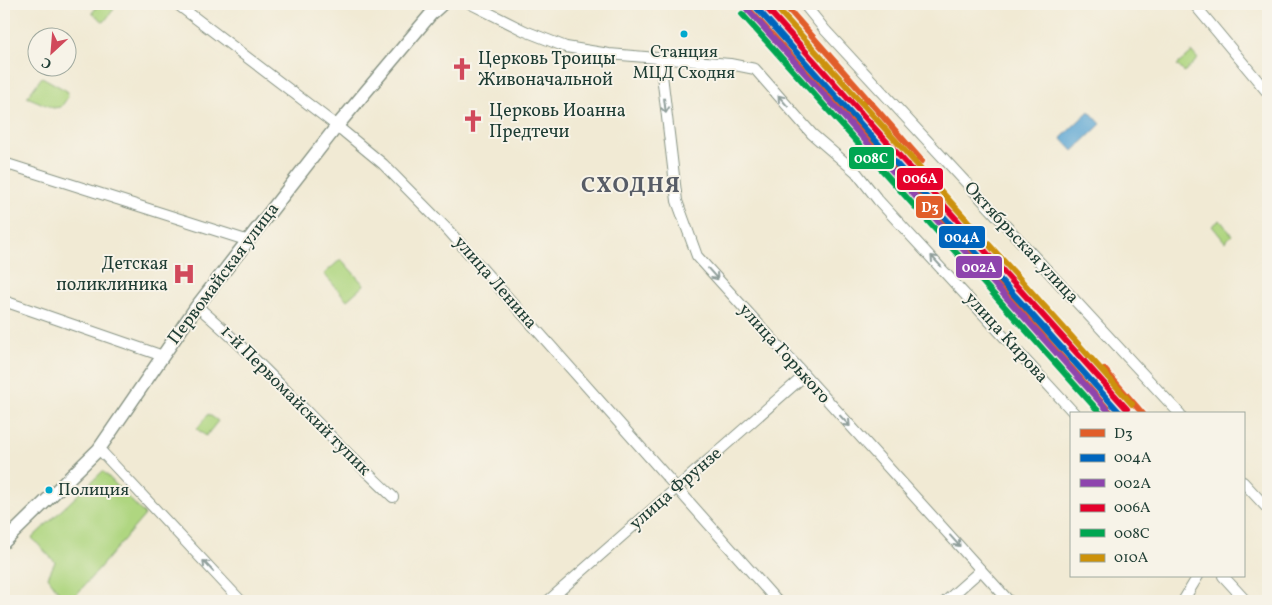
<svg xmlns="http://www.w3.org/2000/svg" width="1272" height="605" viewBox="0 0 1272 605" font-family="Vollkorn,serif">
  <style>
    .green { fill: #afd680; stroke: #678a5a }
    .water { fill: #5ca6d3; stroke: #3e7284 }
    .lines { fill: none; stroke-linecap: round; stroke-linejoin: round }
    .minor-casing { stroke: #889484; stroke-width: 12 }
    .major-casing { stroke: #889484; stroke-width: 15 }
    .minor { stroke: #fff; stroke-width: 10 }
    .major { stroke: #fff; stroke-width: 12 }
    .rail-1-casing { stroke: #f7f3e8; stroke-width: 10 }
    .rail-2-casing { stroke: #f7f3e8; stroke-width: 10 }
    .rail-3-casing { stroke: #f7f3e8; stroke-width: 10 }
    .rail-4-casing { stroke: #f7f3e8; stroke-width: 10 }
    .rail-5-casing { stroke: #f7f3e8; stroke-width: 10 }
    .rail-6-casing { stroke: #f7f3e8; stroke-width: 10 }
    .rail-1 { stroke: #e15d29; stroke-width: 6 }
    .rail-2 { stroke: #0065bd; stroke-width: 6 }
    .rail-3 { stroke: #8e44ad; stroke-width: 6 }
    .rail-4 { stroke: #e4002b; stroke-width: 6 }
    .rail-5 { stroke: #00a651; stroke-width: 6 }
    .rail-6 { stroke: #cc910a; stroke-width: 6 }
    .oneway { stroke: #8f9e9a }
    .bus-dot { fill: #00a9ce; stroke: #f7f3e8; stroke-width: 2 }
    .labels { text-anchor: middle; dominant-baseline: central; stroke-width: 4; stroke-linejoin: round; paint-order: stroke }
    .bus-label { font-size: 17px; fill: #1f3d34; stroke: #f7f3e8 }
    .poi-label { font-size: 18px; fill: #1f3d34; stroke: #f7f3e8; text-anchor: start }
    .street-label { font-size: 18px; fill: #1f3d34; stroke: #f7f3e8 }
    .district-label { font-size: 22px; font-weight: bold; letter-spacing: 1px; fill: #575c66; stroke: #f7f3e8 }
    .line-badge { stroke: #f7f3e8; stroke-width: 2 }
    .badge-label { font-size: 14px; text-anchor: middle; font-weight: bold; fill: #fff }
  </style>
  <rect width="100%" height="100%" fill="#f7f3e8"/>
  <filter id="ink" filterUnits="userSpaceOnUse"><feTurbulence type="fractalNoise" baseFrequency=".02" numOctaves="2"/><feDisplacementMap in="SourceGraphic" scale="10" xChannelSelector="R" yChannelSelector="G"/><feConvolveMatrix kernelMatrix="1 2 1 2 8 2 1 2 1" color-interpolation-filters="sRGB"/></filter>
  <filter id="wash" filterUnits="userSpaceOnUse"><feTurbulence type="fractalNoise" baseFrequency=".0096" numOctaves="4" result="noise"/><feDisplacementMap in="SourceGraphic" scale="20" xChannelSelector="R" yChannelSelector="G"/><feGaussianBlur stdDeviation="1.12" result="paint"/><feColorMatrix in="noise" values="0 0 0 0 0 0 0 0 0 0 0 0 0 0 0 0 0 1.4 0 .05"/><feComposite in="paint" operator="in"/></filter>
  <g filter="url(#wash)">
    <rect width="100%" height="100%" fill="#f1ead4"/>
    <!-- green -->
    <g class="green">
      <polygon points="99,4 106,4 114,9 104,22 92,13"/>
      <polygon points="1192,52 1198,59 1184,72 1177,65"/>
      <polygon points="42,77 67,91 68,97 61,107 53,108 27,97"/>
      <polygon points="1220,220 1232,235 1225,242 1212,226"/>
      <polygon points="341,259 364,285 347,300 324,274"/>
      <polygon points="208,414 218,421 206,436 197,429"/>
      <polygon points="103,471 145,515 71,601 65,601 48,577 55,562 32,538"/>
    </g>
    <!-- water -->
    <polygon class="water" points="1089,111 1101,124 1073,151 1061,138"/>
  </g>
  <g filter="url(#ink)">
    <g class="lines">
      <defs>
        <g id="minor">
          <polyline points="177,4 337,126 383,164 448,230 777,601"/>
          <polyline points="471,4 525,31 566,47 609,54 730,64 755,69 812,134 856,172 878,200 1075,414"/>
          <polyline points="804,4 825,30 1180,414"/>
          <polyline points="1194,4 1268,93"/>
          <polyline points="660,58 677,201 697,256 1009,601"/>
          <polyline points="4,163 249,241"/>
          <polyline points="4,301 163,356"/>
          <path d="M197 306C266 365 326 435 393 497"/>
          <polyline points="99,449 241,601"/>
          <polyline points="1243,482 1268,509"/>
          <polyline points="1223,576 1246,601"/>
          <polyline points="548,601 804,376"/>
          <polyline points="946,601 981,570"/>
          <polyline points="1183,601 1198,576"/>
        </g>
        <polyline id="major" points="4,542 99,449 197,306 337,126 431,14 442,4"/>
      </defs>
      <!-- minor casing -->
      <use href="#minor" class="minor-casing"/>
      <!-- major casing -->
      <use href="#major" class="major-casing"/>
      <!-- minor -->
      <use href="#minor" class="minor"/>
      <!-- major -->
      <use href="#major" class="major"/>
      <defs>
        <g id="rail-1">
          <polyline points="744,4 924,201 1112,414"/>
          <polyline points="784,4 922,161"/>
          <polyline points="1104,369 1143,414"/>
        </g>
        <polyline id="rail-2" points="753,4 1121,414"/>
        <polyline id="rail-3" points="747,9 1111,414"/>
        <polyline id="rail-4" points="763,4 1127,409"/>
        <polyline id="rail-5" points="742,14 1101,414"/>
        <polyline id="rail-6" points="773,4 1132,404"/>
      </defs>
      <!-- rail-1 casing -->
      <use href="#rail-1" class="rail-1-casing"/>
      <!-- rail-2 casing -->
      <use href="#rail-2" class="rail-2-casing"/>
      <!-- rail-3 casing -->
      <use href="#rail-3" class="rail-3-casing"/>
      <!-- rail-4 casing -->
      <use href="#rail-4" class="rail-4-casing"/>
      <!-- rail-5 casing -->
      <use href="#rail-5" class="rail-5-casing"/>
      <!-- rail-6 casing -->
      <use href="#rail-6" class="rail-6-casing"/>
      <!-- rail-1 -->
      <use href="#rail-1" class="rail-1"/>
      <!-- rail-2 -->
      <use href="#rail-2" class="rail-2"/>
      <!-- rail-3 -->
      <use href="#rail-3" class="rail-3"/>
      <!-- rail-4 -->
      <use href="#rail-4" class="rail-4"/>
      <!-- rail-5 -->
      <use href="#rail-5" class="rail-5"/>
      <!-- rail-6 -->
      <use href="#rail-6" class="rail-6"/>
    </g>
    <!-- one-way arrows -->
    <defs><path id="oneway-shaft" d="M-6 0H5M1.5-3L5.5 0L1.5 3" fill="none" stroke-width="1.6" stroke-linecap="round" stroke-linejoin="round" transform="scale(1.25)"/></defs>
    <g class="oneway">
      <use href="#oneway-shaft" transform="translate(783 101) rotate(-131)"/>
      <use href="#oneway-shaft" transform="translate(665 106) rotate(83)"/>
      <use href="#oneway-shaft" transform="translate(936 261) rotate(-133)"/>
      <use href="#oneway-shaft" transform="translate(713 274) rotate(49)"/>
      <use href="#oneway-shaft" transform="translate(845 421) rotate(47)"/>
      <use href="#oneway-shaft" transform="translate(955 541) rotate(48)"/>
      <use href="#oneway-shaft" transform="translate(208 566) rotate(-133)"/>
    </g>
  </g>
  <!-- icons -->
  <defs>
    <symbol id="church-bare" viewBox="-9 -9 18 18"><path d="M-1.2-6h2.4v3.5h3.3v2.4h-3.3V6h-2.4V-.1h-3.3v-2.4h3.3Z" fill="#d1495b" stroke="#f7f3e8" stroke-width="2.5" paint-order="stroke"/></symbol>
    <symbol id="hospital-bare" viewBox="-9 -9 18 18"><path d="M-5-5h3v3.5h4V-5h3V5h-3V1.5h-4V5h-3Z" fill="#d1495b" stroke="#f7f3e8" stroke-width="2.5" paint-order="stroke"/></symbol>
  </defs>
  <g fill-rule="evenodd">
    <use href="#church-bare" x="446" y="53" width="32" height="32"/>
    <use href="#church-bare" x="457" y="105" width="32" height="32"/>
    <use href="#hospital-bare" x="168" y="258" width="32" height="32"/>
  </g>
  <!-- markers -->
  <g class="bus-dot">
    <circle cx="684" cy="34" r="4.5"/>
    <circle cx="49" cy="490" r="4.5"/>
  </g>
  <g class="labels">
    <!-- bus labels -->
    <g class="bus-label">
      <text x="684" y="52">Станция<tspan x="684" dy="21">МЦД Сходня</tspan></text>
      <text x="58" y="490" text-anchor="start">Полиция</text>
    </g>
    <!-- poi labels -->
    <g class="poi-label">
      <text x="478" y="59">Церковь Троицы<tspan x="478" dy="21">Живоначальной</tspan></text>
      <text x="489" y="111">Церковь Иоанна<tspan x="489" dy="21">Предтечи</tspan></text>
      <text x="168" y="264" text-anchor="end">Детская<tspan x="168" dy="21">поликлиника</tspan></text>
    </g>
    <!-- street labels -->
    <g class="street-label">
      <text transform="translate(1021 243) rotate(47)">Октябрьская улица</text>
      <text transform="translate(224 274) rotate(-53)">Первомайская улица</text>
      <text transform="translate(495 283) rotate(49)">улица Ленина</text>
      <text transform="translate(1006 338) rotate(48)">улица Кирова</text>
      <text transform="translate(784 354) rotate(48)">улица Горького</text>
      <text transform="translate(295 401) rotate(45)">1-й Первомайский тупик</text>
      <text transform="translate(676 489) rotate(-41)">улица Фрунзе</text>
    </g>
    <!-- district labels -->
    <g class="district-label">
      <text x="631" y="186">СХОДНЯ</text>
    </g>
  </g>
  <g class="line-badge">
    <rect x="848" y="146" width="47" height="24" rx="5" fill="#00a651"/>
    <rect x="896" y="167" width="48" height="24" rx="5" fill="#e4002b"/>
    <rect x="915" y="195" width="29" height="24" rx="5" fill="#e15d29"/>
    <rect x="938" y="225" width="48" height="24" rx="5" fill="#0065bd"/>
    <rect x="955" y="255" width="48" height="24" rx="5" fill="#8e44ad"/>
  </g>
  <g class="badge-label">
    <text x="871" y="163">008С</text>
    <text x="920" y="183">006А</text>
    <text x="930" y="212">D3</text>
    <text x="962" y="242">004А</text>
    <text x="979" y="272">002А</text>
  </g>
  <!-- margin -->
  <rect width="1272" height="605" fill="none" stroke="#f7f3e8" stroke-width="20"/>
  <!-- legend -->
  <rect x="1070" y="412" width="175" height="165" fill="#f7f3e8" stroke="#a1aaa0"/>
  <rect x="1080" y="429" width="25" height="8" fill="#e15d29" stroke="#a1aaa0"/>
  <text x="1114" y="438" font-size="15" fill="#1f3d34">D3</text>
  <rect x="1080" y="454" width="25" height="8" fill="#0065bd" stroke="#a1aaa0"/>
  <text x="1114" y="462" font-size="15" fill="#1f3d34">004А</text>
  <rect x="1080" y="479" width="25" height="8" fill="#8e44ad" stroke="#a1aaa0"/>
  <text x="1114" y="488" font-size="15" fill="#1f3d34">002А</text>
  <rect x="1080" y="504" width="25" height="8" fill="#e4002b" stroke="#a1aaa0"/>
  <text x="1114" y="512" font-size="15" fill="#1f3d34">006А</text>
  <rect x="1080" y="529" width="25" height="8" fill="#00a651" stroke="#a1aaa0"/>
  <text x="1114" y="538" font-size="15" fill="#1f3d34">008С</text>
  <rect x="1080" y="554" width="25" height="8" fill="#cc910a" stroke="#a1aaa0"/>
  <text x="1114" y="562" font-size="15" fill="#1f3d34">010А</text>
  <!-- north arrow -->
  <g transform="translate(52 52) rotate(206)"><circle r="24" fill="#f7f3e8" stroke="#a1aaa0"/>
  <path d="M0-4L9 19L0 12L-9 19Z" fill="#d1495b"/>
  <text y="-8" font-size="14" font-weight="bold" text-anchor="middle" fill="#1f3d34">С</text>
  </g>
</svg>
